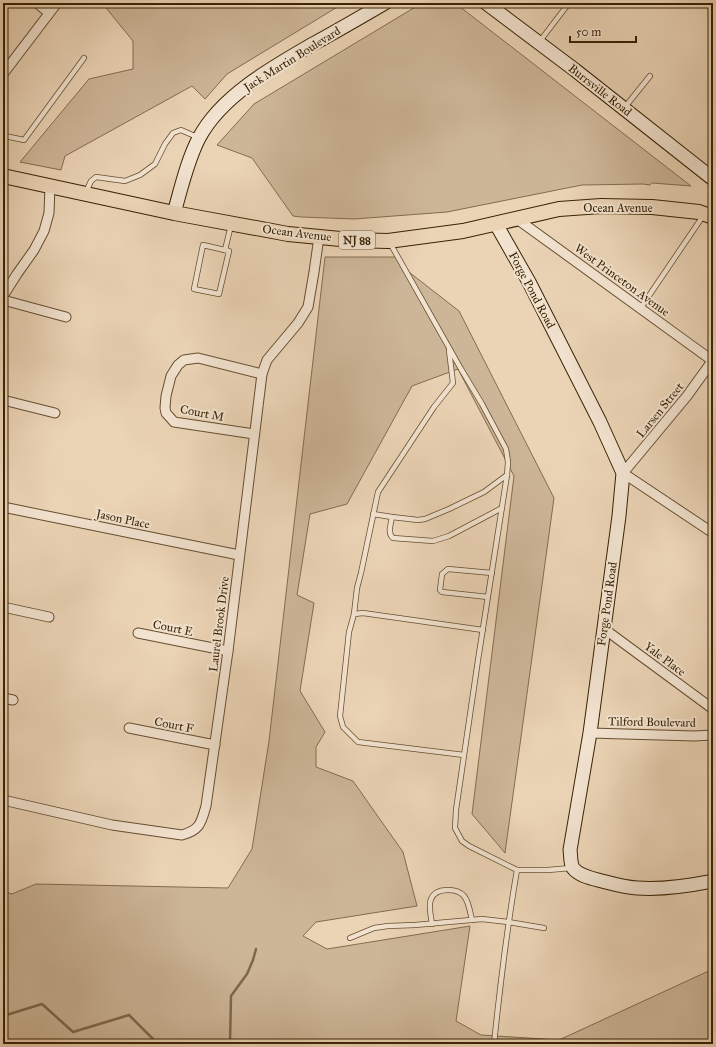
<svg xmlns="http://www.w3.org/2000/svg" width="716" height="1047" viewBox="0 0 716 1047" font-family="'IM FELL Great Primer',serif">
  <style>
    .green { fill: #cdb698; stroke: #836c4e }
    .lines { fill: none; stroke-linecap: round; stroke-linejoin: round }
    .stream { stroke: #7f684a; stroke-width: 2.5 }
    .lane-casing { stroke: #664e30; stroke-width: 6 }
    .street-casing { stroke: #664e30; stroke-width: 11 }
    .secondary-casing { stroke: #392203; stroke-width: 15 }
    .primary-casing { stroke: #392203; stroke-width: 16 }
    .lane { stroke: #f2e3d0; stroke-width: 4.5 }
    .street { stroke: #f2e3d0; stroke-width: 9 }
    .secondary { stroke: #f2e3d0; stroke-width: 13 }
    .primary { stroke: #ebd4b6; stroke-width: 14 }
    .labels { text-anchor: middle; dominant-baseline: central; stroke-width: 4; stroke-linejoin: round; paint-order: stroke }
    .shield { fill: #f2e3d0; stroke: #705c40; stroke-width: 1 }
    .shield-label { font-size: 11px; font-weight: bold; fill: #392203 }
    .street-label { font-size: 12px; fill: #392203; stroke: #f2e3d0 }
  </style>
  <rect width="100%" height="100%" fill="#ebd4b6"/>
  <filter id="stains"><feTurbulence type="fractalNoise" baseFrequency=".005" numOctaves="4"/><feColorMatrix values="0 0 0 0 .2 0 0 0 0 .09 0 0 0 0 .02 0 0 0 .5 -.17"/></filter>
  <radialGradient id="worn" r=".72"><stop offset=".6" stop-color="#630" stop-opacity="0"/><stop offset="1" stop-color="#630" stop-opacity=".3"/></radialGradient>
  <!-- green -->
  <g class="green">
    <polygon points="102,3 344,3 227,74 205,99 192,86 65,156 61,170 20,162 89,79 133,69 133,41"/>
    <polygon points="422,3 455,3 691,186 652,183 650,185 643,184 582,185 447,212 354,219 301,217 293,216 252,158 217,145 254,104"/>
    <polygon points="325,257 400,257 405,269 459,311 554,498 505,853 472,814 514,476 458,369 412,386 347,504 310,514 297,595 314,603 300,691 325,732 316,747 316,767 353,781 403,852 417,906 316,922 303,936 327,949 470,926 456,1021 481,1035 559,1040 713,969 713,1044 3,1044 3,891 12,894 36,884 228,888 252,849 269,741"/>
  </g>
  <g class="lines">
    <!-- stream -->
    <g class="stream">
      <polyline points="3,1016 42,1004 73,1032 129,1015 158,1044"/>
      <polyline points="230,1044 231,996 247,974 253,960 256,949"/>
    </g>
    <defs>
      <g id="lane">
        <polyline points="540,41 569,3"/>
        <polyline points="625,107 650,76"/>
        <polyline points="3,138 5,136 24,140 84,58"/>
        <polyline points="86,192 91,181 96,177 125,181 140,175 155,164 165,144 173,133 181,130 197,137"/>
        <polyline points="390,243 461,369 482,404 506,449 508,462 507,475 478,660 456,810 455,828 462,841 469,846 517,870 548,870 571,868"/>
        <polygon points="203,245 229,251 219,294 194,289"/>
        <polyline points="225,250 231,225"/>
        <polyline points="640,309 703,216"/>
        <polyline points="373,514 392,517 418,520 425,519 449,509 484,492 507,475"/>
        <path d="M392 517C391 524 387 533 393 538L433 541 449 536 502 508"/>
        <polyline points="488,597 442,592 440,590 442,574 448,569 492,573"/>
        <polyline points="354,614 357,588 361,573 378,492 434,407 453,383 449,350"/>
        <polyline points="464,755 358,742 343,727 340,716 349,632 354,614 363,613 483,630"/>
        <path d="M432 924C431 916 428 906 431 899 436 887 457 888 464 896 469 902 470 912 472 920"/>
        <polyline points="350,938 374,928 388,926 415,925 482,919 508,922 544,928"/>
        <path d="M494 1044C500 986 507 928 517 870"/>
      </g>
      <g id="street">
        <polyline points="37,3 49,13"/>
        <polyline points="3,74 57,3"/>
        <polyline points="517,219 713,361"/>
        <polyline points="3,296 17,274 34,250 44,231 49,213 50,186"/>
        <polyline points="3,300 66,317"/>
        <polyline points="713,360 687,396 623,473 713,533"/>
        <polyline points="3,400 55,413"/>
        <polyline points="254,434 174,422 166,413 165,408 166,396 171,376 178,365 184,360 198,358 262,374"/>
        <polyline points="3,507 239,555"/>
        <polyline points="3,607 49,617"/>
        <polyline points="603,628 713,709"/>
        <polyline points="138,633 228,651"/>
        <polyline points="3,698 13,700"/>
        <polyline points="129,728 215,745"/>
        <polyline points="590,733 694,736 713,735"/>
        <path d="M3 800 112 825 182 835C200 830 201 823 206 806L228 651 262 374 267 360 298 323 308 307 314 272 319 237"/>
      </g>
      <g id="secondary">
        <polyline points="486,3 575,70 713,179"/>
        <path d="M174 213C181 189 187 161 199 138 221 96 273 67 313 44 337 31 361 17 385 3"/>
        <path d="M496 224 529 282 600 422 623 473 619 516 590 733 570 850C571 855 570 863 573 868 578 875 590 878 598 880 610 883 623 887 637 888 662 890 688 886 713 881"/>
      </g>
      <polyline id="primary" points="3,176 174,213 288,234 351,240 388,241 463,231 559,209 601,206 652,207 699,212 713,217"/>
    </defs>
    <!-- lane casing -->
    <use href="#lane" class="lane-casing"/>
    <!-- street casing -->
    <use href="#street" class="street-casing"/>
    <!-- secondary casing -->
    <use href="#secondary" class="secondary-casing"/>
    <!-- primary casing -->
    <use href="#primary" class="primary-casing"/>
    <!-- lane -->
    <use href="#lane" class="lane"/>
    <!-- street -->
    <use href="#street" class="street"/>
    <!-- secondary -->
    <use href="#secondary" class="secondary"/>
    <!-- primary -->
    <use href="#primary" class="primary"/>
  </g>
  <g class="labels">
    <!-- shield labels -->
    <rect class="shield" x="339" y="231" width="36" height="18" rx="3"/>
    <g class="shield-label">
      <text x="357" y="240">NJ 88</text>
    </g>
    <!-- street labels -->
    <g class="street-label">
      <text transform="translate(292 59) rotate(-32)">Jack Martin Boulevard</text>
      <text transform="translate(600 90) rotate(38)">Burrsville Road</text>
      <text x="618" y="208">Ocean Avenue</text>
      <text transform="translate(297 233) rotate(7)">Ocean Avenue</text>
      <text transform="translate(622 280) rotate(36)">West Princeton Avenue</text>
      <text transform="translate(532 290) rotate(62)">Forge Pond Road</text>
      <text transform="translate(660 410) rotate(-51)">Larsen Street</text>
      <text transform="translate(202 413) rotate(11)">Court M</text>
      <text transform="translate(123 519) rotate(12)">Jason Place</text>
      <text transform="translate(607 604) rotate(-82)">Forge Pond Road</text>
      <text transform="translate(219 624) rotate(-83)">Laurel Brook Drive</text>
      <text transform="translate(173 628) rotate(11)">Court E</text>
      <text transform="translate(665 659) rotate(37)">Yale Place</text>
      <text transform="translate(652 722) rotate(1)">Tilford Boulevard</text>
      <text transform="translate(174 725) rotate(11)">Court F</text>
    </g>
  </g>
  <!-- margin -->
  <rect width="716" height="1047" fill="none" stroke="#ebd4b6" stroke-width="16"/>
  <rect x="4" y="4" width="708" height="1039" fill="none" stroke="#392203" stroke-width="2"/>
  <rect x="8" y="8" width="700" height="1031" fill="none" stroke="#392203"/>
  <!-- scale -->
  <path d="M570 36v6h66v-6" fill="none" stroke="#392203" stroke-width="2"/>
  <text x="576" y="36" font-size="12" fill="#392203" stroke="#f2e3d0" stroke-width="3" paint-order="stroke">50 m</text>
  <rect width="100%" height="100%" filter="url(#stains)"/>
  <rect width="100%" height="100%" fill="url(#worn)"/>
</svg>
